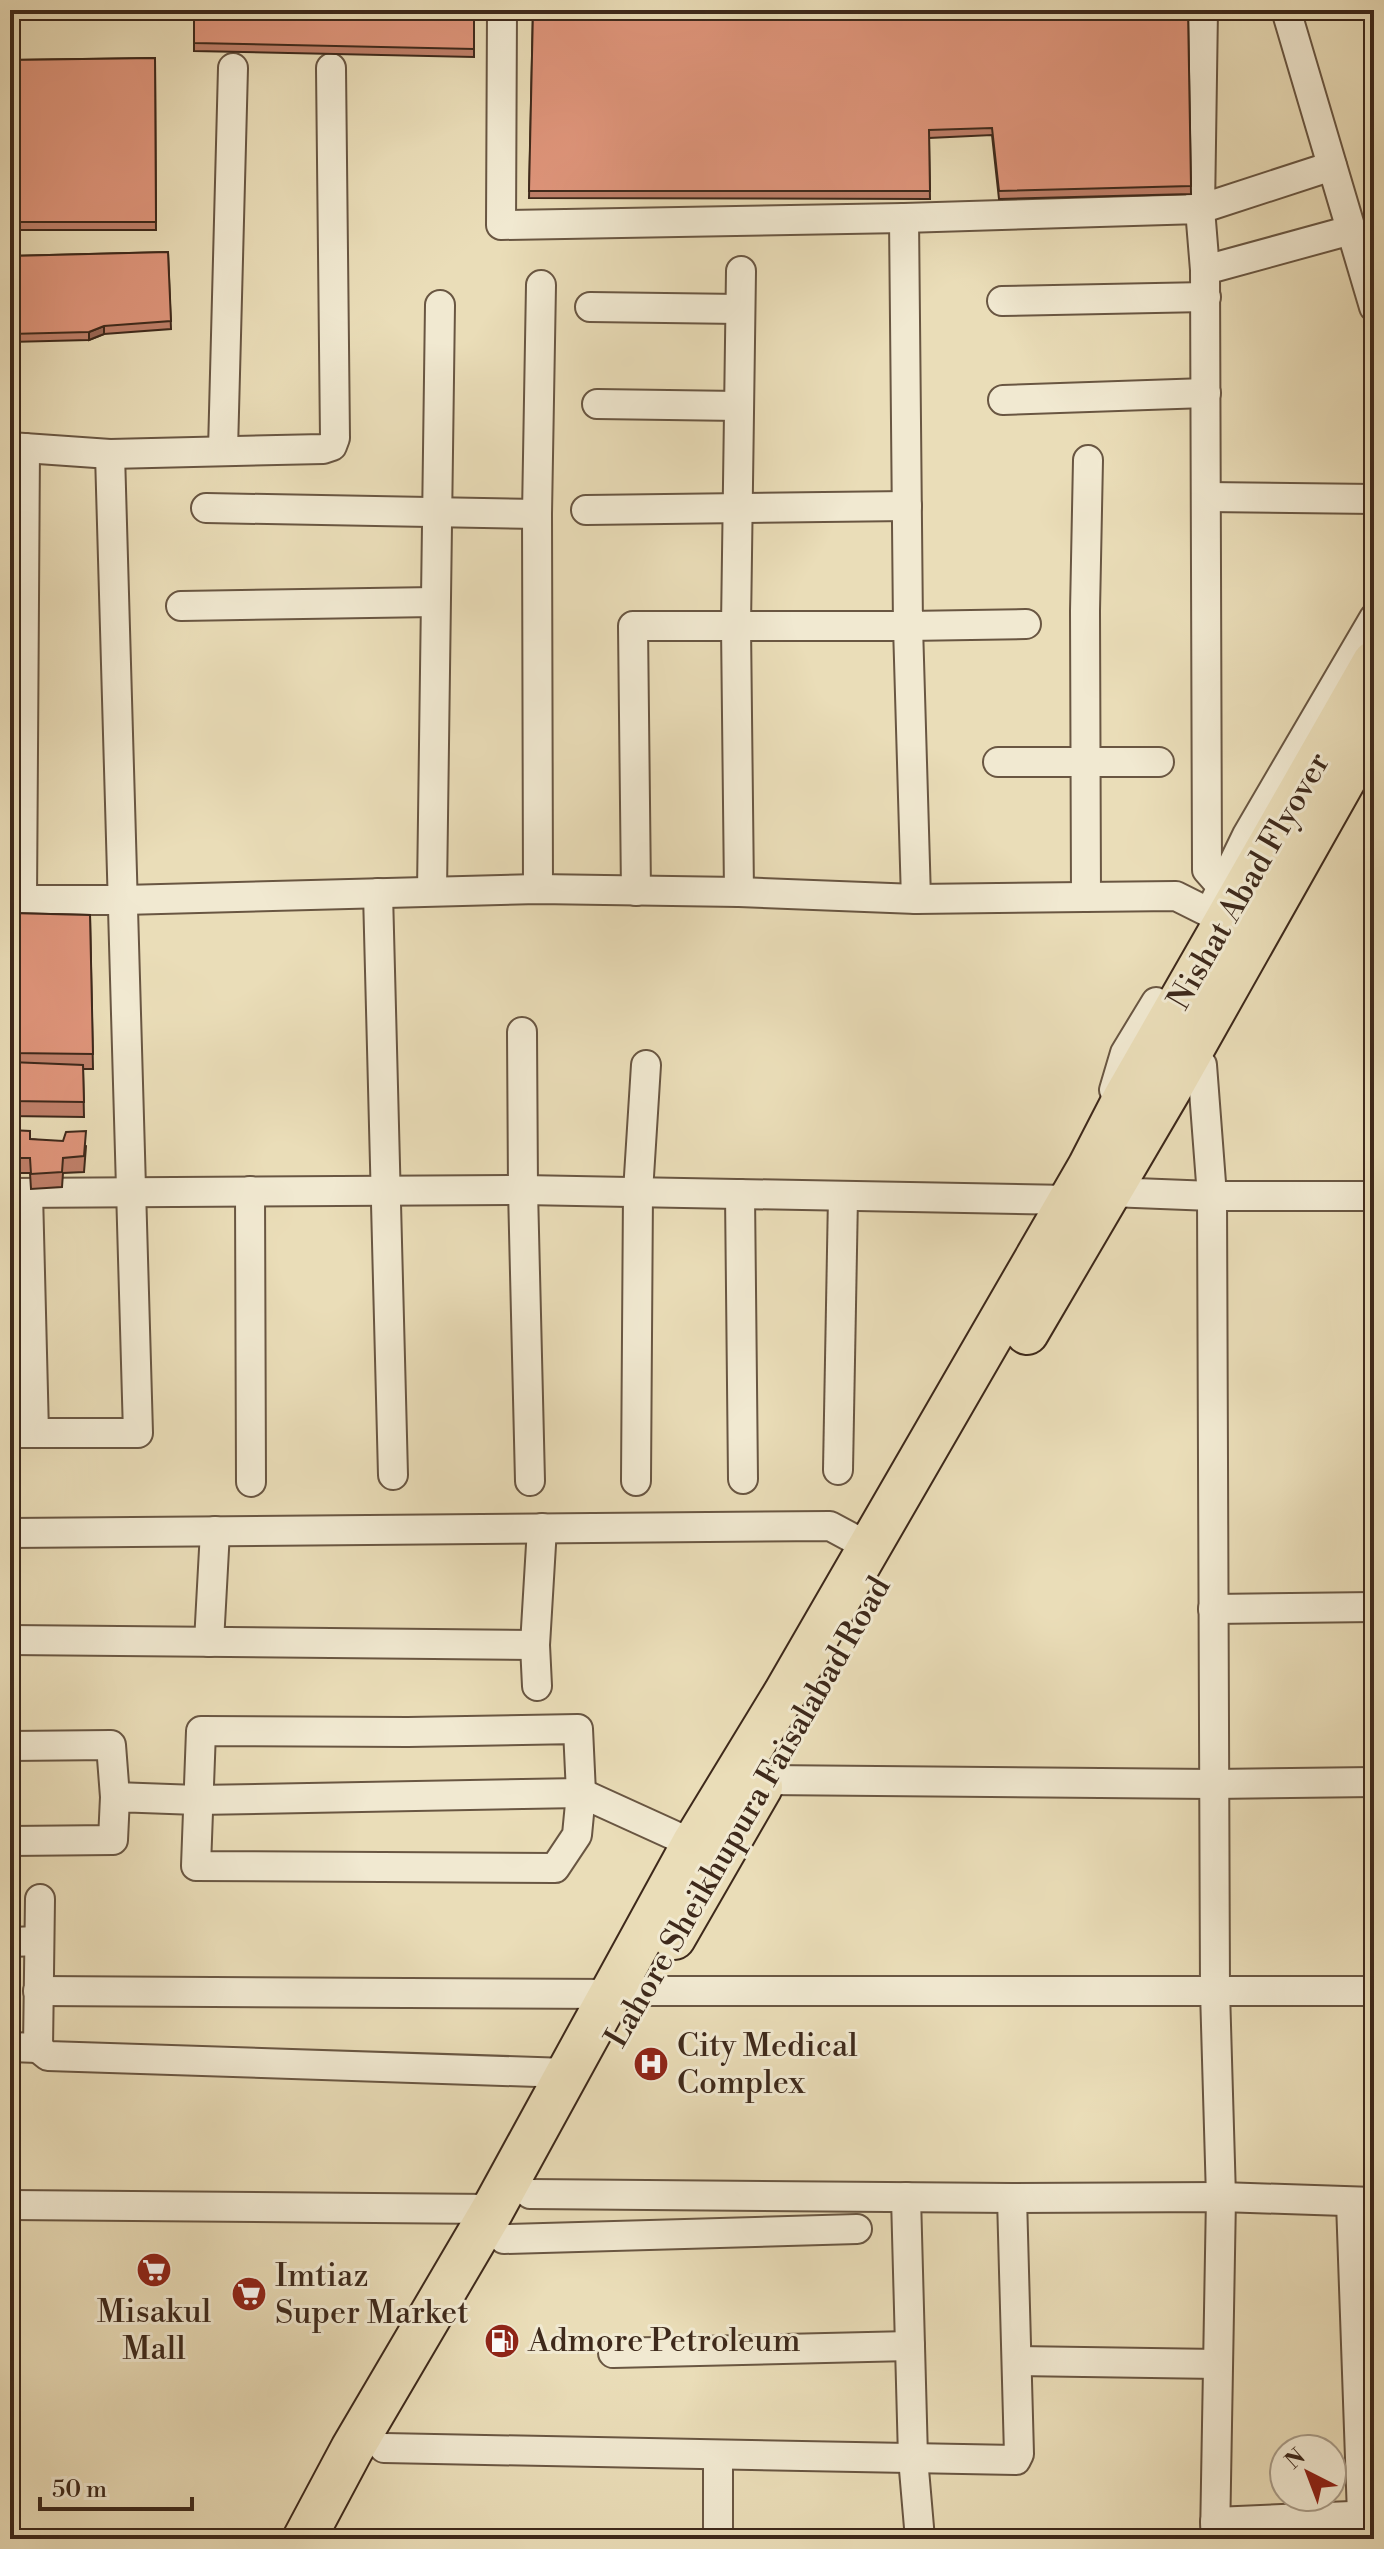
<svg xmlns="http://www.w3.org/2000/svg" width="1384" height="2549" viewBox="0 0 1384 2549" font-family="'Libre Bodoni',serif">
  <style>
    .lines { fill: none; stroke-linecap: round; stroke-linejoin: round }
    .minor-casing { stroke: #695642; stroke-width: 32 }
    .highway-casing { stroke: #3e291b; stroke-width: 46 }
    .minor { stroke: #f1e9d1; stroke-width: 28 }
    .highway { stroke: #eaddb8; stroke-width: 42 }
    .wall { fill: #c0806a; stroke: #3e291b; stroke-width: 2 }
    .shaded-wall { fill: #9c6856; stroke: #3e291b; stroke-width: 2 }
    .building { fill: #df957b; stroke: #3e291b; stroke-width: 2 }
    .labels { text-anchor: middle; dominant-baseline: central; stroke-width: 6; stroke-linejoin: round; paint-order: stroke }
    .street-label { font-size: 32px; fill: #3e291b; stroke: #f1e9d1 }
    .poi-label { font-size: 32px; fill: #3e291b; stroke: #f1e9d1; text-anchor: start }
  </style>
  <rect width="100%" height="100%" fill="#eaddb8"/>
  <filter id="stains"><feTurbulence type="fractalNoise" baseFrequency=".0025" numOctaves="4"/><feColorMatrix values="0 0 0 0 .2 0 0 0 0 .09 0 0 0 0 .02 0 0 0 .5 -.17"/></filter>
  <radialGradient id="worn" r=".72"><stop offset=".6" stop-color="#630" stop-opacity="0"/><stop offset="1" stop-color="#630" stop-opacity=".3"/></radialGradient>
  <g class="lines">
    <defs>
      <g id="minor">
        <polyline points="502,10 501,225 904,218 1200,209 1205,270 1207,870 1222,887"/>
        <polyline points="1203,10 1200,209 1332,166"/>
        <polyline points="1286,10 1374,307"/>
        <polyline points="904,218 908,626 1026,624"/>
        <polyline points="1205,270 1351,230"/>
        <polyline points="1002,301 1206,297"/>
        <polyline points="590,307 740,309"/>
        <polyline points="1003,400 1206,393"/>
        <polyline points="597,404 739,406"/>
        <polyline points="10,447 110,454 323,449 332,446 335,438 331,68"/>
        <polyline points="223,450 233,68"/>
        <polyline points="1206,497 1374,499"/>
        <polyline points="206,508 537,514"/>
        <polyline points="586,510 907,506"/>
        <polyline points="181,606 435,602"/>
        <polyline points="998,762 1159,762"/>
        <polyline points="538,889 537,514 541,285"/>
        <polyline points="432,891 440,305"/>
        <polyline points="636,891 633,626 908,626 916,899"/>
        <polyline points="739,892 736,626 741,271"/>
        <polyline points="378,893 393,1475"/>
        <polyline points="1086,897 1085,611 1088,460"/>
        <polyline points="10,900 123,900 538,889 739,892 916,899 1176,896 1210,913"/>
        <polyline points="22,900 25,448"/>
        <polyline points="1215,901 1247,835 1374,618"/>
        <polyline points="522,1032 523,1190 530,1481"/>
        <polyline points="1202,1065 1212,1196 1215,1991 1221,2197 1215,2539"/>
        <polyline points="1114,1090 1125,1053 1156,1002"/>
        <polyline points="250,1191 251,1482"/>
        <polyline points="1110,1192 1212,1196 1374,1196"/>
        <polyline points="10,1193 523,1190 1070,1200"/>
        <polyline points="28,1193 34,1433"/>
        <polyline points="740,1194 743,1479"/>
        <polyline points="10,1433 138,1433 110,454"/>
        <polyline points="838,1470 843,1196"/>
        <polyline points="636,1481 638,1192 646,1065"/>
        <polyline points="10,1533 830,1526 869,1547"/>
        <polyline points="1213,1609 1374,1607"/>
        <polyline points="10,1640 535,1645"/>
        <polyline points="209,1642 215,1531"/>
        <polyline points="537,1686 535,1645 542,1528"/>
        <polygon points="578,1729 581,1793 577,1835 555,1868 196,1866 201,1731 408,1732"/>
        <polyline points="10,1746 111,1745 115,1797"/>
        <polyline points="765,1780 1213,1784 1374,1782"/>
        <polyline points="10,1841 113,1840 115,1797 197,1800 581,1793 693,1844"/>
        <polyline points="10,1942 39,1941"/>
        <polyline points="38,1991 612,1994"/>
        <polyline points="644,1991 1374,1991"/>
        <polyline points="10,2047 38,2048 40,1899"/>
        <polyline points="38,2048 48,2056 567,2073"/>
        <polyline points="530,2194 1012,2198 1221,2197 1374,2202"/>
        <polyline points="906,2197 913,2458 920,2539"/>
        <polyline points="1351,2202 1362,2515"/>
        <polyline points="10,2205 493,2209"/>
        <polyline points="504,2239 857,2229"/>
        <polyline points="613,2353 910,2346"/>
        <polyline points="1017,2361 1218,2364"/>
        <polyline points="384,2448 1016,2460 1019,2454 1012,2198"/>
        <polyline points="1215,2522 1374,2515"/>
        <polyline points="718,2539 718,2455"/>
      </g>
      <g id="highway">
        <polyline points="1027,1333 1170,1089 1374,727"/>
        <polyline points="674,1938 761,1787"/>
        <polyline points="304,2539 352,2449 493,2209 693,1844 785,1693 1089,1167 1124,1099 1374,662"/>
      </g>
    </defs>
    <!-- minor casing -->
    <use href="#minor" class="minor-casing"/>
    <!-- highway casing -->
    <use href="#highway" class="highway-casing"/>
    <!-- minor -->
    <use href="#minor" class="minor"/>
    <!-- highway -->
    <use href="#highway" class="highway"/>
  </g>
  <!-- wall -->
  <g class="wall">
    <polygon points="194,10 474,10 474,57 194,51"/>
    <polygon points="533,10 1188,10 1191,194 999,199 992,135 929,138 930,199 529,198"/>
    <polygon points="155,58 156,230 10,230 10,60"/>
    <polygon points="168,252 171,329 104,334 89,340 10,342 10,256"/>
    <polygon points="10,913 90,915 93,1069 83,1069 84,1117 10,1116"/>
    <polygon points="10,1130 30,1139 86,1146 84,1172 63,1173 62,1187 31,1189 30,1173 10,1173"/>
  </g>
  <!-- shaded-wall -->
  <polygon class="shaded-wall" points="104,326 104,334 89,340 89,332"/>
  <!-- building -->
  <g class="building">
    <polygon points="194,10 474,10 474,49 194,43"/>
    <polygon points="533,10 1188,10 1191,186 999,191 992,128 929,130 930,191 529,191"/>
    <polygon points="155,58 156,222 10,222 10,60"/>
    <polygon points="168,252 171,321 104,326 89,332 10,334 10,256"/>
    <polygon points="10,913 90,915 93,1054 10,1053"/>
    <polygon points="10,1062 83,1065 84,1102 10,1101"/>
    <polygon points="10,1130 30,1131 30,1139 63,1141 66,1132 86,1131 84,1156 63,1158 62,1172 31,1174 30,1158 10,1158"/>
  </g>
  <!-- icons -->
  <defs>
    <symbol id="hospital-disc" viewBox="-11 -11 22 22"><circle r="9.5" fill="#8f2418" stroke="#f1e9d1"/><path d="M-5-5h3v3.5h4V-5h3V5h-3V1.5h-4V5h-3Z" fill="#fff"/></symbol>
    <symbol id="supermarket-disc" viewBox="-11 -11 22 22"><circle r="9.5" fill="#8f2418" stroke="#f1e9d1"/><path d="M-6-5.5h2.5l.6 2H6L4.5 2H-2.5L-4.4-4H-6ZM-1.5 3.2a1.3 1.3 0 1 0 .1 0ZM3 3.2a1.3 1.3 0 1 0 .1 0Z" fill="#fff"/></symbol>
    <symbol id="fuel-disc" viewBox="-11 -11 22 22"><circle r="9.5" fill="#8f2418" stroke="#f1e9d1"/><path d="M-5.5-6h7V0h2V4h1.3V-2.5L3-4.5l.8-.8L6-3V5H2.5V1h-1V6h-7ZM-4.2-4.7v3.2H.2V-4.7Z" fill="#fff"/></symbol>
  </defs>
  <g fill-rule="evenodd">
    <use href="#hospital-disc" x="631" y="2044" width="40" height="40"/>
    <use href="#supermarket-disc" x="134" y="2250" width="40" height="40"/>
    <use href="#supermarket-disc" x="229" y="2274" width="40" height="40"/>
    <use href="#fuel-disc" x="482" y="2321" width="40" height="40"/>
  </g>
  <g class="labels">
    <!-- street labels -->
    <g class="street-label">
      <text transform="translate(1249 881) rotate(-60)">Nishat Abad Flyover</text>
      <text transform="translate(748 1812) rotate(-60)">Lahore Sheikhupura Faisalabad Road</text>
    </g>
    <!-- poi labels -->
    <g class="poi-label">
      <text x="677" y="2046">City Medical<tspan x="677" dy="37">Complex</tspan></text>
      <text x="275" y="2276">Imtiaz<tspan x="275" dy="37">Super Market</tspan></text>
      <text x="154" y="2312" text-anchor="middle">Misakul<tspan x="154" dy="37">Mall</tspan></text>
      <text x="528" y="2341">Admore Petroleum</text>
    </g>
  </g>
  <!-- margin -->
  <rect width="1384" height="2549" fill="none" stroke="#eaddb8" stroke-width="40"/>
  <rect x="12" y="12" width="1360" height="2525" fill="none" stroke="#3e291b" stroke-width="4"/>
  <rect x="20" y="20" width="1344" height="2509" fill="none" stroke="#3e291b" stroke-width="2"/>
  <!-- north arrow -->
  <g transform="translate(1308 2473) rotate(318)"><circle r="38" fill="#f1e9d1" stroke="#a99c88" stroke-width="2"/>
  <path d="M0-6L14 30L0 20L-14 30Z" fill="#8f2418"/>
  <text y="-12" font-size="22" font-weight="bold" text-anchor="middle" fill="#3e291b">N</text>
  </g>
  <!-- scale -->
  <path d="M40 2497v12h152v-12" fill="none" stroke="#3e291b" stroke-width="4"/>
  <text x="52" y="2497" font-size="24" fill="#3e291b" stroke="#f1e9d1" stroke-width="6" paint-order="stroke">50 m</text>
  <rect width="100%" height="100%" filter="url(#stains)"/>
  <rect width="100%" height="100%" fill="url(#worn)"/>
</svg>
